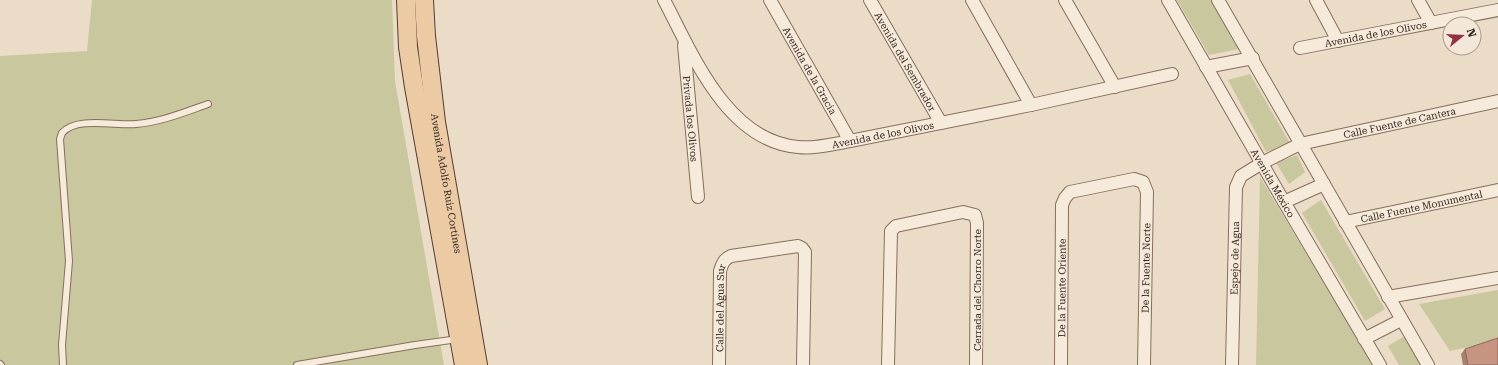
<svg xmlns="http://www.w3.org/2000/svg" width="1498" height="365" viewBox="0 0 1498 365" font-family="'Roboto Serif',serif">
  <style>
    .green { fill: #c9c79d }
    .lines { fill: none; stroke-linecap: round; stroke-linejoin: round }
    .lane-casing { stroke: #866e5e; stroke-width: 8 }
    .street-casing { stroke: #866e5e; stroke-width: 14 }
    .primary-casing { stroke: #543d32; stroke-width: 20 }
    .lane { stroke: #f6eadb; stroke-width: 6 }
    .street { stroke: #f6eadb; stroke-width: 12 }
    .primary { stroke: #ebcaa4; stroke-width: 18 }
    .wall { fill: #aa7f6f }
    .building { fill: #c69481; stroke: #8b685a }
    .labels { text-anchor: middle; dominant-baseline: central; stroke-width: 3; stroke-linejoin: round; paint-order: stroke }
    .street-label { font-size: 10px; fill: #382821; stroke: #f3e7d7 }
  </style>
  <rect width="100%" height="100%" fill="#ebdcc8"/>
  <!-- green -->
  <g class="green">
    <polygon points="92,0 392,0 395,81 444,365 0,365 0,56 87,51"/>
    <polygon points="1177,0 1211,0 1239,49 1209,55"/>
    <polygon points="1250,74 1291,145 1266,152 1228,80"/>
    <polygon points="1297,155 1305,172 1289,184 1276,163"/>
    <polygon points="1260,177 1373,365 1256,365"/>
    <polygon points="1321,200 1385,309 1365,321 1302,213"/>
    <polygon points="1498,290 1498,341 1450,351 1419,304"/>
    <polygon points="1405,336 1423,365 1399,365 1388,346"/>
  </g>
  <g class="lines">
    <defs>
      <g id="lane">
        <polyline points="0,364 1,365"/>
        <path d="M63 365 62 345 69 261 60 139 62 133C76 116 117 126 136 124 161 122 185 112 208 104"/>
        <polyline points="297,365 415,345 458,339"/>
      </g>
      <g id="street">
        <path id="s1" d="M664 0C693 55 727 141 798 147 815 149 833 144 850 141L1031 105 1172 74"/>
        <path id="s2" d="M770 0 850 141"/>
        <path id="s3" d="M870 0 941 123"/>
        <polyline points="972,0 1031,105"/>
        <polyline points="1065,0 1115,87"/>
        <path id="s4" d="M1168 0 1284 202 1380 365"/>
        <polyline points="1218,0 1428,365"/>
        <polyline points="1316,0 1338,41"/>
        <polyline points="1418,0 1431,23"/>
        <path id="s5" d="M684 45 698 197"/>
        <path id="s6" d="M1300 48 1498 10"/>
        <polyline points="1206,67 1253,58"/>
        <polyline points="1284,202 1324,184"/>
        <path id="s7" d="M1345 222 1498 190"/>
        <polyline points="1388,297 1498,278"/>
        <polyline points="1364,339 1401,320"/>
        <path id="s8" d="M719 365 720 271C722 264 724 259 731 256L798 246 802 248 805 252 803 365"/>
        <polyline points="888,365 891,231 896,226 963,212 975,215 977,223 976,365"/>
        <path id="s9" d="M1061 365 1062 205 1065 198 1070 192 1134 179 1143 182 1147 192 1144 365"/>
        <path id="s10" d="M1232 365 1236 187 1241 176 1262 163 1300 144 1498 101"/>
      </g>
      <g id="primary">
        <polyline points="406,0 408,47 414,87 464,365"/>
        <path id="s11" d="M424 0 426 36 436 122 478 365"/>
      </g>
    </defs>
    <!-- lane casing -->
    <use href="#lane" class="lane-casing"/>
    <!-- street casing -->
    <use href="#street" class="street-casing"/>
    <!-- primary casing -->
    <use href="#primary" class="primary-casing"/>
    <!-- lane -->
    <use href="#lane" class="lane"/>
    <!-- street -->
    <use href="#street" class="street"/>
    <!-- primary -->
    <use href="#primary" class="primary"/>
  </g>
  <!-- wall -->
  <polygon class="wall" points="1465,349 1498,365 1463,365 1461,354"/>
  <!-- building -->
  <polygon class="building" points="1498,338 1498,365 1468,365 1465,349"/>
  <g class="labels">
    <!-- street labels -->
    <g class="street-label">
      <text stroke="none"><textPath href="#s6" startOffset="77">Avenida de los Olivos</textPath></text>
      <text stroke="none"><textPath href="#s3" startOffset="71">Avenida del Sembrador</textPath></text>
      <text stroke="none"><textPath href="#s2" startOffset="81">Avenida de la Gracia</textPath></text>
      <text stroke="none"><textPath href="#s5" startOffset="74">Privada los Olivos</textPath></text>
      <text stroke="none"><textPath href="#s10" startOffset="359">Calle Fuente de Cantera</textPath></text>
      <text stroke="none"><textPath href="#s1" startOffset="294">Avenida de los Olivos</textPath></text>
      <text stroke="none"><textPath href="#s11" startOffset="185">Avenida Adolfo Ruiz Cortínes</textPath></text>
      <text stroke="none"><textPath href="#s4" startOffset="211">Avenida México</textPath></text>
      <text stroke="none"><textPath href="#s7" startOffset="78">Calle Fuente Monumental</textPath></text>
      <text stroke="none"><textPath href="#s10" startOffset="107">Espejo de Agua</textPath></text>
      <text transform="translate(1146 268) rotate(-89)">De la Fuente Norte</text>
      <text stroke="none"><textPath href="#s9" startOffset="77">De la Fuente Oriente</textPath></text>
      <text transform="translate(977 290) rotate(-90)">Cerrada del Chorro Norte</text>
      <text stroke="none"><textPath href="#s8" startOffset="57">Calle del Agua Sur</textPath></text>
    </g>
  </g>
  <!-- north arrow -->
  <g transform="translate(1462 36) rotate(72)"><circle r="19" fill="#f3e7d7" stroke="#a89b8e"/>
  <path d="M0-3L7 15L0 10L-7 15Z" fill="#903342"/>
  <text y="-6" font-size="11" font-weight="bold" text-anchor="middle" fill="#382821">N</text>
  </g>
</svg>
